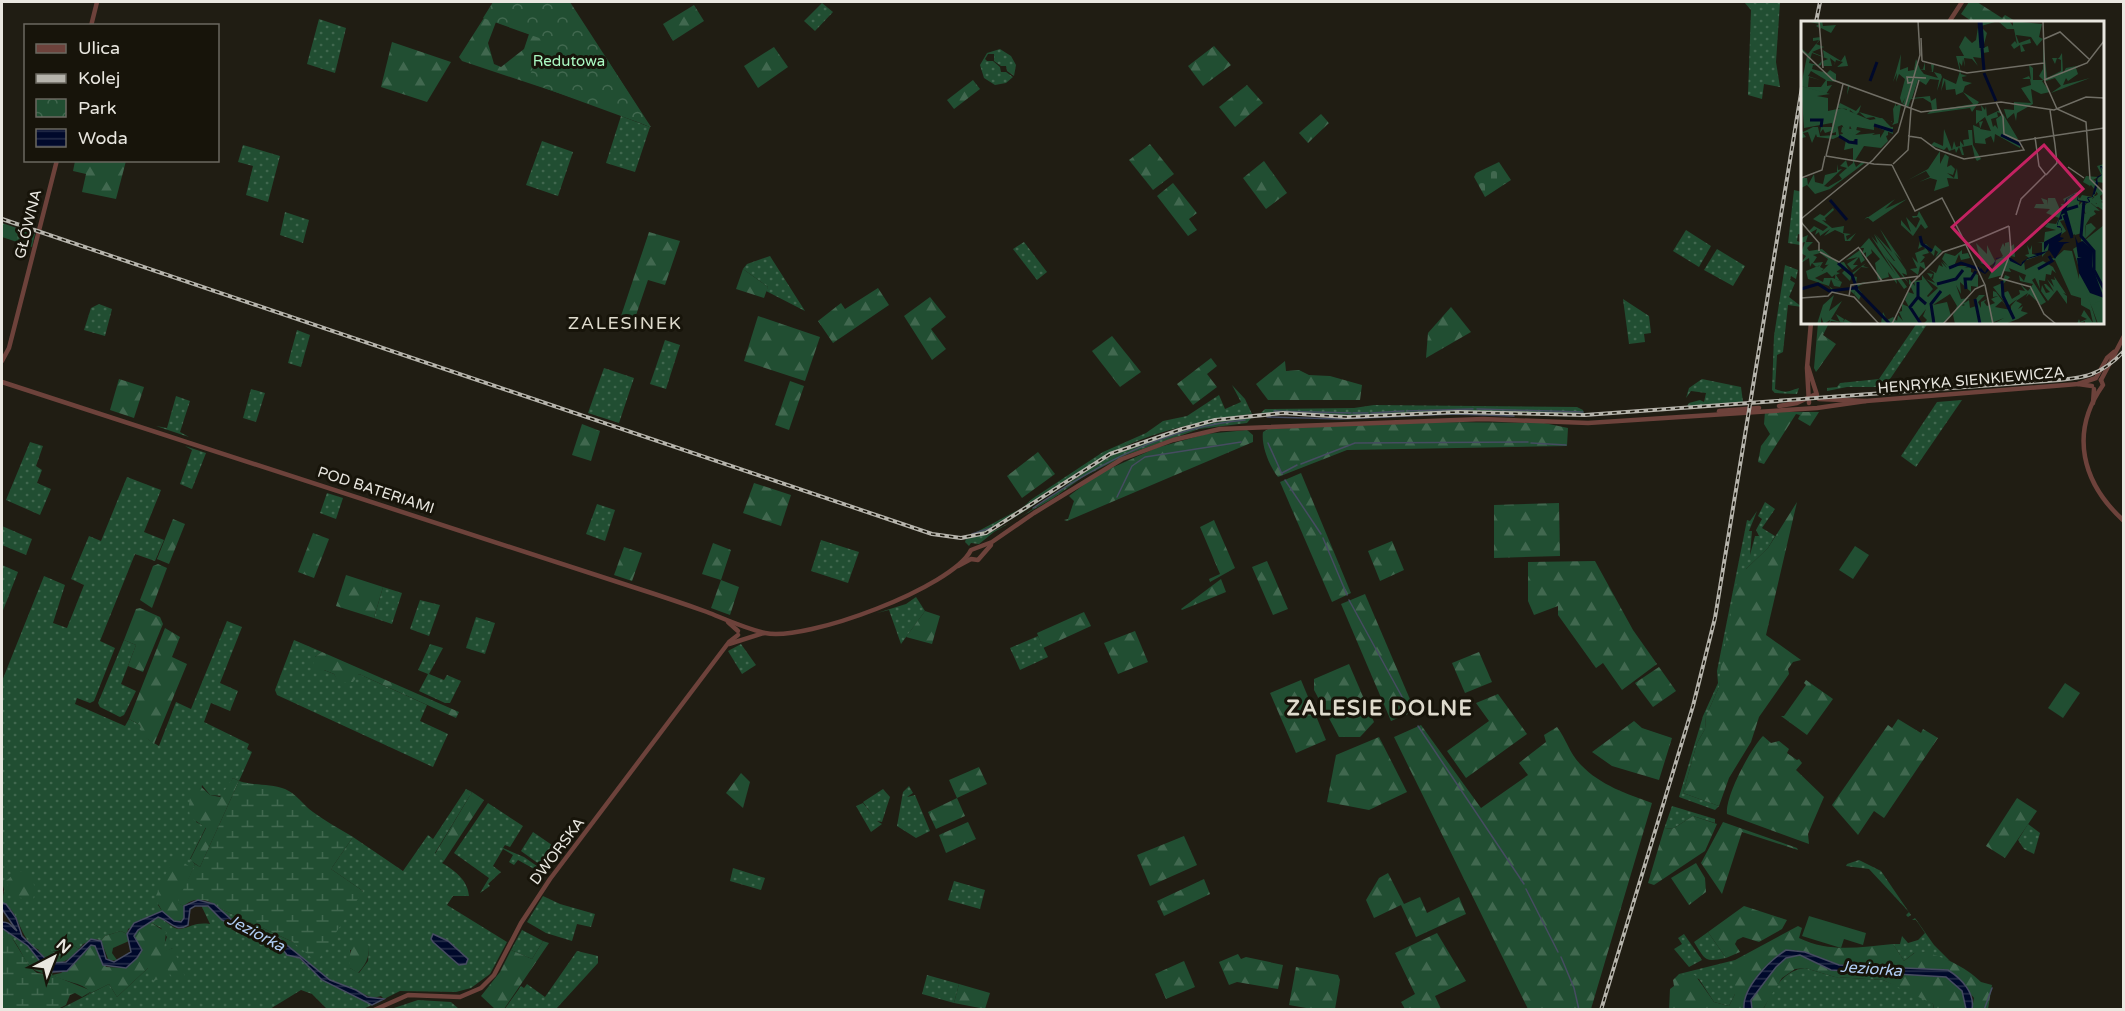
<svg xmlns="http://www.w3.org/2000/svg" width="2125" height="1011" viewBox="0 0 2125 1011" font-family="'Varela Round',sans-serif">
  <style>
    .grass { fill: url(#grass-dots); fill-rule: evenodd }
    .forest { fill: url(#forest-firs); fill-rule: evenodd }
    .wetland { fill: url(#wetland-marsh) }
    .cemetery { fill: url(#cemetery-stones) }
    .park { fill: url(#park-crowns) }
    .pitch { fill: #214e32 }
    .water { fill: url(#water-rules); stroke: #464c61; stroke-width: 1.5 }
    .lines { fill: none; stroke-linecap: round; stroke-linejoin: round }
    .stream { stroke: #464c61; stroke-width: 1.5 }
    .tertiary { stroke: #6d423b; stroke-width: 4.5 }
    .rail-casing { stroke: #b6b4ac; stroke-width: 4 }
    .rail { stroke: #17140a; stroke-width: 1.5; stroke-dasharray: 4.5; stroke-linecap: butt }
    .labels { text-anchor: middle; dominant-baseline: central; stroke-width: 6; stroke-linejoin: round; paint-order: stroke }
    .park-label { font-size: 15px; fill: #abf9c3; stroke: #17140a }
    .street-label { font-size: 15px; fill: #e9e7e0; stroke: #17140a }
    .water-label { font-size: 16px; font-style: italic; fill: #b0cdf4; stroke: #17140a }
    .quarter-label { font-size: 18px; letter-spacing: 1.5px; fill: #dfdbcd; stroke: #17140a }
    .district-label { font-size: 21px; font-weight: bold; letter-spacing: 1.5px; fill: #dfdbcd; stroke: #17140a }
    .inset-river { fill: none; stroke: #00092b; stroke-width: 3 }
    .inset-road { fill: none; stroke: #706e65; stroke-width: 1.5 }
    .view { fill: #c42262; fill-opacity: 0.15; stroke: #c42262; stroke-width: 3 }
    .inset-edge { fill: none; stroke: #e9e7e0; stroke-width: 3 }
  </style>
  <defs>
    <pattern id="grass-dots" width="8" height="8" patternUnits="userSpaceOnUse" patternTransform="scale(1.5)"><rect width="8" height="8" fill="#214e32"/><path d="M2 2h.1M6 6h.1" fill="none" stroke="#41684f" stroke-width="1.8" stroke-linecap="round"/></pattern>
    <pattern id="forest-firs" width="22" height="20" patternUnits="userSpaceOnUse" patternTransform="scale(1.5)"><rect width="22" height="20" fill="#214e32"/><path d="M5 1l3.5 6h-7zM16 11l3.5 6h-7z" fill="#41684f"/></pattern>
    <pattern id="wetland-marsh" width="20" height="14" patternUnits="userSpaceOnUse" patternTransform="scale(1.5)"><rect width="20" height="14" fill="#214e32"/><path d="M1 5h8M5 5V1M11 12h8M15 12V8" fill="none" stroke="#41684f"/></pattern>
    <pattern id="cemetery-stones" width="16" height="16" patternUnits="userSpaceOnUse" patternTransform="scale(1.5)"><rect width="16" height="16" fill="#214e32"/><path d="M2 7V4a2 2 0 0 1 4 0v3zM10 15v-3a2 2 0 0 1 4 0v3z" fill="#41684f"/></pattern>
    <pattern id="park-crowns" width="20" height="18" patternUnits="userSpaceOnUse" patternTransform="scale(1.5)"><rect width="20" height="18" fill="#214e32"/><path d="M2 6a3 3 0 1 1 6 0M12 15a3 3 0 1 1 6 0" fill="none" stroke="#41684f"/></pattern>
    <pattern id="water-rules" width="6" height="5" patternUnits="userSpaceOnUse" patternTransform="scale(1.5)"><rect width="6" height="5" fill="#00092b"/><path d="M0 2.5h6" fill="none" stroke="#252d49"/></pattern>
  </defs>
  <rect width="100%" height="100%" fill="#201d13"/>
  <!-- grass -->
  <g class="grass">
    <polygon points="1744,2 1780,2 1776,62 1780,87 1764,84 1762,99 1748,95 1751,10"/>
    <polygon points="822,3 833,12 815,31 804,21"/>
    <polygon points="319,19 346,28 335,73 307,64"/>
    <polygon points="1000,49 1011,56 1016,65 1014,76 1007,71 1006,66 1001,66 994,61 994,54 988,54 985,59 987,61 993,61 1000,67 1001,72 1006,72 1013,77 1006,83 995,85 984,78 980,65 987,53"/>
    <polygon points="621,116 650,127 635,172 606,163"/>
    <polygon points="542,141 573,152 558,196 526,185"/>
    <polygon points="243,145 280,156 268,202 246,195 253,166 238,162"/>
    <polygon points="1794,190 1802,192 1802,235 1798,234 1797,241 1800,242 1800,245 1788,243"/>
    <polygon points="285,212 309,220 303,243 280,235"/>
    <polygon points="1686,230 1711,246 1699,267 1673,251"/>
    <polygon points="1024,242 1047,272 1037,280 1013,249"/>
    <polygon points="1717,249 1745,266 1733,286 1704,270"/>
    <polygon points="770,256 805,311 766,291 768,287 743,269 747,264"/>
    <path d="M1785 265 1798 270 1796 279 1791 276 1790 280 1795 283 1789 297 1802 307 1788 305 1783 352 1777 355 1775 389C1788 394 1788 391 1799 388L1797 394 1775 393 1772 390 1774 336Z"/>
    <polygon points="1623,299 1649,316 1651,333 1644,334 1645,342 1629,344"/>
    <polygon points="99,304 112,309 105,336 84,330 91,308"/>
    <polygon points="1917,323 1928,323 1888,382 1889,387 1847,387 1827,391 1827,388 1837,387 1840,383 1879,379"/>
    <polygon points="297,330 310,335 301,367 288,363"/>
    <polygon points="665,340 680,345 666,389 650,384"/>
    <polygon points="604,368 634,378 619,423 588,413"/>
    <polygon points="1702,379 1741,387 1743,402 1687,406 1689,403 1700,400 1704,402 1706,393 1691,391 1686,398 1689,388"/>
    <path d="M1232 385 1245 399 1252 414C1204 420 1151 431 1108 455 1064 479 1015 528 967 537L1022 508 1032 499 1103 452 1146 433 1163 421 1187 416 1219 395 1225 409 1241 402Z"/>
    <polygon points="251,389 265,393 256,422 243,418"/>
    <polygon points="176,396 190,401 180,432 189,437 156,426 167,428"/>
    <polygon points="1962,400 1916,467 1901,456 1937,402"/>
    <polygon points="1374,405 1577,407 1583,410 1584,414 1470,411 1349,416 1261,413 1265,409 1354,408"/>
    <path d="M1252 417 1247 423 1199 429 1126 455 1083 477 1052 499 994 532 979 544 971 543 969 546 965 542 966 539C1015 530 1054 491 1096 465 1141 436 1199 423 1252 417Z"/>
    <polygon points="30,442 43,446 36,466 42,470 37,483 51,489 40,515 6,500"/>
    <polygon points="185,446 206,453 192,489 180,484 192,450"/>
    <path d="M127 477 161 490 144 532 164 540 155 561 135 554 100 641 115 648 94 701 90 703 77 698 75 704 125 726 129 719 140 725C143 737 148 740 159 746L176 702 191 709 227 621 242 627 220 683 238 691 230 711 211 703 204 722 249 744 247 749 252 752 239 781 233 778 223 796 210 795 202 785 196 822 206 827 190 859 195 864 193 869 187 867 158 905 162 911 128 929 127 934 121 931 105 936 101 941 97 939 83 944 79 949 74 946C15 970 27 911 2 903L4 890 2 882V681L44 576 65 585 53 623 67 628 84 585 71 579 89 536 101 541Z"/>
    <polygon points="327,493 343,498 336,519 320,513"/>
    <polygon points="1765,502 1775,509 1762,528 1775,536 1768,548 1746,569 1727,640 1719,687 1706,716 1705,729 1697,743 1683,793 1719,806 1715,810 1679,797 1703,716 1718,683 1717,671 1747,520 1750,521 1757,511 1749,531 1752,531 1750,555 1755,536 1759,536 1756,530 1762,519 1758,516"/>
    <polygon points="597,504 615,510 605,541 586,534"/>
    <polygon points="2,526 32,539 26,555 2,545"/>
    <polygon points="821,540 859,552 848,583 811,571"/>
    <polygon points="2,565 18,572 2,613"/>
    <polygon points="383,587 402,593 392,624 374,618"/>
    <polygon points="916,597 925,611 901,644 889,610 877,613 906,604"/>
    <polygon points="420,600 440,605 429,636 410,629"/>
    <polygon points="476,617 495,623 485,654 466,648"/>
    <polygon points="1038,636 1048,657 1020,670 1010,648"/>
    <polygon points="124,640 136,645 121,684 136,691 124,715 120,717 100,707 98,703"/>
    <polygon points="294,640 322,652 315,657 324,670 334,674 339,682 348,682 359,674 427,705 420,721 448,734 433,767 277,695 275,690"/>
    <polygon points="430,644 443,648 429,674 444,680 447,675 461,681 450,703 445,703 419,691 428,674 418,670"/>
    <polygon points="741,644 756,665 742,674 728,651"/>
    <polygon points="909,786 913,793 907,797 902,814 907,797 915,795 930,831 916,838 897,826 903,792"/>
    <path d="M466 789 472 792 435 853 444 861 442 863C456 871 468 881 469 896H453L447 905 507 942 490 974 471 988 456 992 400 991 384 999 381 996 373 998 330 980 278 938 232 920 220 911 219 908 293 942 363 891 331 869 353 837 403 871 428 835 433 839ZM369 946 368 961 359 973 350 968V950Z"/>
    <polygon points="883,789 890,797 882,822 877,821 882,824 871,832 856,806 863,803 874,817 863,802"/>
    <polygon points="488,803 523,826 510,847 505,845 503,848 524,857 544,871 545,875 518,860 514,865 509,862 513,855 503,849 493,866 501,872 488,884 490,886 480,893 489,878 454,853"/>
    <polygon points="1672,806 1715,819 1715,823 1693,816 1674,828 1664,829"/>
    <polygon points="2028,824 2040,833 2034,854 2024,849 2018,840"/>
    <polygon points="533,832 552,845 539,864 521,851"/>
    <polygon points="1859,860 1881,871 1911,915 1908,917 1906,915 1909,912 1869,869 1846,866 1847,864"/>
    <polygon points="733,868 765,878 761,890 730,881"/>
    <polygon points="954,881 985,890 980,909 948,900"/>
    <polygon points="543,896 560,904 595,914 591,927 577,924 572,941 546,933 527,922"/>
    <path d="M201 905C213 906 221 920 233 925L231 929 242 935 245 931 279 943 293 957 299 958 322 980 372 1005 363 1009H327L312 994 301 990 270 1009 58 1010 109 984 117 997 148 968 167 969 173 948 164 952 163 947 167 937 161 928 150 922 158 917C165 919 173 930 180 929 192 927 195 922 210 924Z"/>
    <polygon points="1915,918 1934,945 1950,961 1922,952 1914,953 1904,961 1893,944 1900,944 1902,936 1908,943 1918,940 1925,933 1916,920 1912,920"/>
    <path d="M2 928 28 946 46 969 53 972 52 975C24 972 27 957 12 938H2Z"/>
    <polygon points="522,930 543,941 532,959 511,950"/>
    <path d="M1708 932 1726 958C1704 962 1706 961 1694 942Z"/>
    <polygon points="1684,934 1702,960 1689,967 1674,949 1682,944 1678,938"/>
    <polygon points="577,951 598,956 598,963 556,1009 504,1010 521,986 524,988 527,984 545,997"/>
    <polygon points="1735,960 1735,994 1729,1006 1714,1002 1699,979 1679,974"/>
    <path d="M1805 968 1835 977 1883 980 1919 995 1933 1004 1934 1010H1763C1773 990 1782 971 1805 968Z"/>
    <polygon points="927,975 959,984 954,1003 922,994"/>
    <polygon points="418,1000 451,1002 459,1009 388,1010"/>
  </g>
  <!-- forest -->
  <g class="forest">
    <path d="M494 2H554L542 39 608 61 650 127 622 114 462 61 459 57ZM496 22 529 34 524 49 501 67 494 64 488 43Z"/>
    <polygon points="1969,2 1977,2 2002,18 2005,15 2017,22 1973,22 1961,14"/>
    <polygon points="694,5 704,21 673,41 663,24"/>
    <polygon points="392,42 451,62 427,102 381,87"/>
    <polygon points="1214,46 1231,65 1203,86 1188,66"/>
    <polygon points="774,47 788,67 758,88 744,66"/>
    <polygon points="973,80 980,89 954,109 947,100"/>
    <polygon points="1247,85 1263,103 1235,127 1219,107"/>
    <polygon points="1321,114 1329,123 1308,143 1299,133"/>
    <polygon points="1150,144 1174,174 1153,190 1129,160"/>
    <polygon points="75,161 126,161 116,199 82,192 86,174 73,171"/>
    <polygon points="1264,161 1287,193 1266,209 1243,178"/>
    <polygon points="1173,183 1197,213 1189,219 1197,230 1188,236 1157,196"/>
    <polygon points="649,232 680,241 665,285 648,280 633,324 620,319"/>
    <polygon points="743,269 768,287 764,298 736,289"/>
    <polygon points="878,288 889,305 833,343 818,321 841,303 845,309"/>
    <polygon points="930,297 946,317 931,329 946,349 932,360 904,316"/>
    <polygon points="1451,307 1471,332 1426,358 1428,333"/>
    <polygon points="758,316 820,337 805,381 744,361"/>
    <polygon points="1818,323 1829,323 1823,335 1836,344 1816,372 1814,368"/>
    <polygon points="1112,336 1141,372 1120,387 1092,351"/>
    <polygon points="1211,358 1217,366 1207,374 1217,387 1193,405 1177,384"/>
    <polygon points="1285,361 1286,371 1299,370 1309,375 1330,376 1362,385 1360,400 1268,400 1256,384"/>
    <polygon points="119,379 144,387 134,418 110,410"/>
    <polygon points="790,381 804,386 789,430 775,425"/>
    <polygon points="1765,412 1819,412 1810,426 1798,419 1800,415 1796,414 1764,464 1758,462 1761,446 1770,434 1764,424"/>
    <path d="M1426 422 1544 423 1568 428 1567 446 1347 450 1278 477C1269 466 1261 445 1263 432L1268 429Z"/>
    <polygon points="582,424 600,431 591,461 572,455"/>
    <polygon points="1247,430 1253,435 1253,442 1067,521 1064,520 1068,519 1074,501 1069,496 1098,474 1156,448 1206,434"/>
    <polygon points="1038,452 1055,474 1022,498 1007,476"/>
    <polygon points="1301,473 1351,593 1332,602 1280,482"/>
    <polygon points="754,483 791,495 781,526 743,513"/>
    <polygon points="1797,502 1766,635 1801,660 1793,662 1788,669 1789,674 1759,717 1751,742 1729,778 1719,806 1683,793 1697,743 1705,729 1706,716 1719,687 1720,672 1739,570 1746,569 1768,548"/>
    <polygon points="1559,503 1560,556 1494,558 1494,505"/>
    <polygon points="173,519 185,524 169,564 157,559"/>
    <polygon points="1214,520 1235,568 1210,582 1209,579 1220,574 1200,527"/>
    <polygon points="313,533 329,539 314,578 298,572"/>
    <polygon points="1392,541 1404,570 1380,581 1368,551"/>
    <polygon points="713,543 731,550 721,580 739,587 730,615 711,608 721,580 702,574"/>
    <polygon points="624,547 642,553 632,581 614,575"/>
    <polygon points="1267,561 1288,609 1273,615 1252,567"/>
    <polygon points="1595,561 1633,630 1657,664 1622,690 1603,663 1596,668 1558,615 1558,606 1534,615 1528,601 1528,562"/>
    <polygon points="158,564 167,568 152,608 140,600 153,566"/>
    <polygon points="346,575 383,587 374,618 336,606"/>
    <polygon points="1221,579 1226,592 1182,610 1181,609"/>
    <polygon points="1365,594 1415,711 1391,721 1341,604"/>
    <polygon points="140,608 160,617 163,624 143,672 128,666 136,645 124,640 136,609"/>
    <polygon points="925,611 940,616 932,644 906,637"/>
    <polygon points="1084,612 1091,626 1043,648 1037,633"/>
    <polygon points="165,628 180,637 172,657 187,664 154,744 142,735 140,725 129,719"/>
    <polygon points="1135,631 1148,662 1118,674 1104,643"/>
    <polygon points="322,652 459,712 456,718 359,674 353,682 338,682 334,674 324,670 320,672 313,667 315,657"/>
    <polygon points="1479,652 1492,682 1465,693 1452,663"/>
    <polygon points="1349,664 1374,722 1360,737 1339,737 1314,690 1314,679"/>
    <polygon points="1659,667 1676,691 1653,707 1635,683"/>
    <polygon points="1301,680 1326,740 1296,753 1270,693"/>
    <polygon points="1806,680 1833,699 1807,735 1781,716 1784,716 1806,685 1804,683"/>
    <polygon points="1498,694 1527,734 1466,778 1447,751 1489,721 1476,703"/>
    <polygon points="1898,719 1921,733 1923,729 1938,738 1884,818 1874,811 1858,835 1832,805 1888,725 1892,728"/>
    <polygon points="1634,721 1642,728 1672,738 1659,780 1612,766 1592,752"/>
    <path d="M1421 725 1481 808 1528 775 1519 763 1546 742 1544 735 1557 727C1567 740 1569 753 1581 765 1600 785 1627 794 1652 803L1591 1009H1528L1394 737Z"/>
    <path d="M1763 736 1771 743 1779 741 1789 749 1787 753 1797 760 1799 759 1802 763 1796 770 1824 797 1808 834 1809 844 1727 814C1725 796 1751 748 1763 736Z"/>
    <polygon points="1379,737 1407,792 1369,810 1327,802 1336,755"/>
    <polygon points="979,767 987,784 957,798 965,816 936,829 928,812 957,798 949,780"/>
    <polygon points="741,773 750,782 743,808 726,793"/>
    <path d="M233 778 239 781 200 867 190 860 206 828 190 817C188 803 189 795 197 783L210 795 220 797Z"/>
    <polygon points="472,792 484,800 444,861 435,854"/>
    <polygon points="2017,798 2037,811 2005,858 1986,846"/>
    <polygon points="1693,816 1717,824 1705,851 1654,885 1648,883 1664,829 1674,828"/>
    <polygon points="968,822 976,839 946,853 939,835"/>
    <polygon points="1723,822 1797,848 1798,850 1742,832 1722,894 1701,863"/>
    <polygon points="1184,836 1197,865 1150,886 1137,855"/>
    <polygon points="174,856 193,869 178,903 184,906 184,918 177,923 162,911 155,898"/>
    <polygon points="1696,863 1705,878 1706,892 1689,905 1671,878"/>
    <path d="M24 871C33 881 38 886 33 899L12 897 6 881 15 873Z"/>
    <polygon points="1388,873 1404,904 1420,897 1427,913 1459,897 1466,914 1416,937 1401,905 1374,918 1366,900 1379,878"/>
    <polygon points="1204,879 1210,894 1164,916 1157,901"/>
    <polygon points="1744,906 1787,920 1782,929 1759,942 1743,937 1737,940 1735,944 1740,952 1726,958 1708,932"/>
    <path d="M150 922 166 932 164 951 173 948 186 979H173L167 969 165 976 154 981 148 968 117 997 109 984 85 996 91 992C81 982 64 982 52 975L61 973 77 961 91 945 95 946 106 967 126 968 140 946 135 941V933Z"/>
    <path d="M1798 926 1802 928 1799 938C1830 953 1860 947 1893 944L1904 961 1917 951C1940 954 1966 967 1981 982L1992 985 1988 1009H1972L1974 998 1956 976 1895 966 1866 968 1851 964 1839 965 1795 950C1777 963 1741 982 1744 1009L1669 1010 1670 989 1674 986 1673 980 1679 974 1695 975 1714 1002 1729 1006 1735 994V960Z"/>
    <polygon points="121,931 127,934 129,941 113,948 112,953 117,960 109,961 101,941 105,936"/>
    <polygon points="1437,933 1466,981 1435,996 1441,1009 1405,1009 1401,1002 1415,994 1395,953"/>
    <path d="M362 940 369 946C369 958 366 964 358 973L350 968C349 956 349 944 362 940Z"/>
    <polygon points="543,941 549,943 504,1009 495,1009 481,996 500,972 511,950 532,959"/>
    <path d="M74 946 79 949C64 966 52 969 38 950L46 947 56 953Z"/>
    <polygon points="1238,954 1241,959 1246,957 1283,965 1278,989 1237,982 1229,985 1219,962"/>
    <path d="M1793 955H1800L1831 970 1946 977 1962 991 1966 1009H1934L1933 1004 1883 980 1835 977 1805 968 1795 969 1782 978 1763 1009H1752C1748 991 1776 962 1793 955Z"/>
    <polygon points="1184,961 1195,987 1166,999 1155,974"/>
    <polygon points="1296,967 1338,975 1340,980 1335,1009 1312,1009 1289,1005"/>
    <polygon points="959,984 990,993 985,1009 954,1003"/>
  </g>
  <!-- wetland -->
  <g class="wetland">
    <path d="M239 781C254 786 270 783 285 789 297 794 303 805 313 812 325 821 340 829 353 837L331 869 363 891 317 962 293 942 219 908C210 899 194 896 184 906L177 903 195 864 200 867Z"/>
    <polygon points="2,938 12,938 30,967 37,973 52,975 92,991 82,997 75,993 70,995 66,1005 58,1009 2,1009"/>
  </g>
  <!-- cemetery -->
  <polygon class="cemetery" points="1499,162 1511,180 1485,197 1474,177 1476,173"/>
  <!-- park -->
  <g class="park">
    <polygon points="493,2 570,2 651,127 528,82 542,39 483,18"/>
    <polygon points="2,223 35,234 32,247 2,237"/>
  </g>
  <!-- pitch -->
  <g class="pitch">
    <polygon points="1855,546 1869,555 1853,579 1839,570"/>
    <polygon points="2065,683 2080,693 2063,718 2048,708"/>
    <polygon points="1809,916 1866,933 1863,945 1844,939 1841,948 1802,936"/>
  </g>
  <!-- water -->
  <g class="water">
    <path d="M198 900 214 904 232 920 278 938 330 980 356 990 367 997 384 999 372 1005 322 980 300 958 287 955 278 943 222 920 208 906H195L190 909 188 925C175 933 171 921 158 917L138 930 134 936 142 950 137 958 126 968 103 965 95 946 91 945 67 971 53 972 46 969 28 946 2 928V922C11 922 11 927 17 931L2 909V903L6 904 16 918 22 936 50 963 66 962 91 939 101 941 106 959 114 962 131 952 127 934 134 923 162 911 174 921 181 922 184 918V906Z"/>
    <polygon points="433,934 448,941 468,959 466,964 459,965 433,942 431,939"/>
    <path d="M1786 950 1805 952 1839 965 1948 970C1962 979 1975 993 1972 1009H1966L1962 991 1946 977 1831 970 1800 955 1786 958 1776 967 1751 1000 1752 1009H1744C1742 988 1769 961 1786 950Z"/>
  </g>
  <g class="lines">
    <!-- stream -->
    <g class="stream">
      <polyline points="1477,409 1583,412"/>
      <polyline points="1274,411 1351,413"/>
      <polyline points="1407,411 1473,409"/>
      <polyline points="1353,413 1368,413"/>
      <polyline points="1371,413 1404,411"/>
      <polyline points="1267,417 1340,419 1453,414 1514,416"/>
      <polyline points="1268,443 1282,474"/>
      <polyline points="1531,443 1566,445"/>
      <polyline points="1301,464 1355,443 1528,442"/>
      <polyline points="1282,473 1297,465"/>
      <polyline points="1285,480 1321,534"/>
      <polyline points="1117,497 1132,466 1145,457 1241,442"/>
      <path d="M1033 508C1098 464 1166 427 1245 420"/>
      <polyline points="1023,509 1030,504"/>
      <polyline points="972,534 994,527 1021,510"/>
      <polyline points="1323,538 1347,595"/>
      <polyline points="1349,600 1412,715"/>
      <polyline points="1418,726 1524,884"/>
      <polyline points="1526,889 1558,952"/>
      <polyline points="1561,957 1574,988 1579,1010"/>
      <polyline points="1984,1010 1992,988"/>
    </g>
    <!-- tertiary -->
    <g class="tertiary">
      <polyline points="1949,22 1962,2"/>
      <polyline points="91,26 97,2"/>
      <polyline points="2,361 9,348 57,160"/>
      <polyline points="1808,367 1817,395"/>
      <path d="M2101 380 2103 385C2069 433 2082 483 2124 521"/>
      <polyline points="2101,380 2124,336"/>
      <path d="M2 382 633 587C658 595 682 603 707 612 727 620 744 628 765 633 806 642 953 587 971 550L992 542 1034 513 1122 459 1173 440 1220 429 1483 419 1588 423 1817 408 1866 401 2078 384 2096 378 2107 358 2114 352"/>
      <polyline points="2078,384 2092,386"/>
      <polyline points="1819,399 1866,401"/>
      <polyline points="1809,403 1807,368 1811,322"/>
      <polyline points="2093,403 2094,389"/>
      <polyline points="1779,406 1797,403 1816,394"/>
      <polyline points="1719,411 1759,408"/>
      <polyline points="958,566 971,559 978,560 991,545"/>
      <polyline points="728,622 738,631"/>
      <polyline points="729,644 764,633"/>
      <polyline points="374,1010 408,995 460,997 481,988 494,975 521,923 550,879 729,642 738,635"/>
    </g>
    <defs>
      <g id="rail">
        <polyline points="1816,22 1820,2"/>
        <path d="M2 219 932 534 961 538 986 533 1110 454 1182 429 1215 420 1283 413 1347 417 1458 412 1585 415 2047 381C2081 378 2099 378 2124 351"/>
        <polyline points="1601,1010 1693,706 1715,618 1802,87"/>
      </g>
    </defs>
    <!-- rail casing -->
    <use href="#rail" class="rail-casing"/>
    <!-- rail -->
    <use href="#rail" class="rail"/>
  </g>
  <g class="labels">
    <!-- park labels -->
    <g class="park-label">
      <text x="569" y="61">Redutowa</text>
    </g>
    <!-- street labels -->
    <g class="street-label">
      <text transform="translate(28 224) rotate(-76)">GŁÓWNA</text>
      <text transform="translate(1971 380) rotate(-5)">HENRYKA SIENKIEWICZA</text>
      <text transform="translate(376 490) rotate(18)">POD BATERIAMI</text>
      <text transform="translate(557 851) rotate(-53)">DWORSKA</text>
    </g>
    <!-- water labels -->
    <g class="water-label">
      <text transform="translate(256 933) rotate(28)">Jeziorka</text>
      <text transform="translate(1871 969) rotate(4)">Jeziorka</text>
    </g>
    <!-- quarter labels -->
    <g class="quarter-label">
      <text x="625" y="323">ZALESINEK</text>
    </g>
    <!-- district labels -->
    <g class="district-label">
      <text x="1380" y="708">ZALESIE DOLNE</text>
    </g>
  </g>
  <!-- overview -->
  <g transform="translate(1801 21)">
    <rect width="303" height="303" fill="#201d13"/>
    <path d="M5 0H21L22 5 35 4 30 12 20 7V18L15 23 23 26 11 31 23 36 22 29 40 40 44 34 47 45 36 46 42 41 35 39 33 45 34 41 29 37 31 45H23L22 40 27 38 11 32 8 42 17 44 21 40 20 44 18 45 12 44 11 48 26 52 29 49 35 53V60L40 61 49 64 46 74 47 64 40 61 26 60V65L31 64 25 73 0 65 6 35 0 30V27L7 33 18 19 12 20V17L20 16V8L15 5 18 3ZM10 50 25 59 20 66H7L8 56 19 59 7 55ZM178 0 179 11V0L194 1 180 5 181 14 182 8 186 12 182 27 187 25 188 31 182 32 183 46 180 12V37L172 36 177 45 171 38 163 37 164 46 162 38 161 45 158 41 160 53 166 55 161 56 162 60 171 62 164 65 162 71 178 81 171 91 169 87 126 93 131 89 130 82 122 77 110 78 107 86 102 83 104 77 101 83 99 77 94 80 99 77 104 58 98 53 95 61 96 52 92 61 100 33 99 49 107 46V50L113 49 115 38 119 48H122L124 41V49L131 51 130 43 133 44 132 51 119 48 123 53 137 57 133 51 140 53 141 56 136 70 138 59 129 58 125 64 117 59 111 77 129 75 130 80 135 77 136 89 172 83 162 71 155 74 154 68 145 69 144 59 140 70 142 57 155 63 159 50 155 35H163L158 26 164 15 171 22 175 19ZM208 0 212 5V0L241 3 238 16 242 18 236 25 230 16 215 14 218 22 229 18 230 22 221 24 224 30 220 31 219 24 213 28 210 24 214 20 216 23 213 8H206L198 1ZM242 19 246 57 260 50V39L256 37 254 43 251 37H258L261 32 262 52 265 47 281 44 275 47 277 53 267 60 265 57 262 64 289 57 250 72 260 65 254 57 245 60 243 54V59L241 60 249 71 240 73 230 68 232 83 216 92 215 100 213 92 206 98 203 88 213 89V81L230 82 220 67 230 64 229 58H221L228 55 230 59 228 44 232 47V59H242L238 55 242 48ZM39 82 55 90 60 84 58 91 93 101 92 88 95 82V85L100 83 97 102 91 104 93 101 82 98 85 101H77L73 96 65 97 58 91 55 94 49 89 48 92 44 91 46 88 36 87ZM180 84 184 89 185 85 186 95 199 89 201 93 196 91 197 96 190 98 192 106 194 104 197 108 195 98 202 93 217 118H209L219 122V127L194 113 193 122 190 115 184 118 185 123 174 122 172 104 179 107 178 101 182 100 179 108 190 110 184 96 175 103V89L181 90ZM31 101H36L38 114 41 113 52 121 55 119 40 111 41 106 60 110 54 114 74 112 71 114 79 113V117L84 109 81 107 87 110V114L94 111 85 115 87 120 80 127 63 125 53 141 55 146 61 141H65L29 168 14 173 6 164 0 167V157H6L7 164 13 153 14 161 22 163 24 154 36 151V143L37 149 41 148 23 165 27 166 41 158 38 154 46 147 39 145 45 139 47 146 52 142V127L43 129 45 119 39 115 32 118 16 116 15 113 11 122 7 111 2 112 5 116 1 117 0 113V107L2 111 12 106H17L19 115 35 114V111L29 113 30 110 24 112 22 108 19 112 20 106H31ZM143 108 151 129 153 120 155 126 159 125V120L163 125 162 119 168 118 167 109H171L172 124 180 138 176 140 174 137 171 124 161 126 163 134H161L158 126 155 132 154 128 148 130 146 126 143 129 130 124 133 121 142 125ZM285 155 297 156 292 159 303 172 299 175 303 190 296 185 300 182H290L299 190 292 189 295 193 290 196 286 192 285 204 290 202 295 207 284 218 285 194 282 186 281 209 272 214 260 193V187L265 195 266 179 271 175 279 177 278 184H284L297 173 290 164 285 168 289 165 282 161ZM94 178 84 188 106 178 72 201 66 196 63 199ZM32 187 33 189 24 197 25 200 21 199 31 207 43 205 42 212 50 213 45 215 46 219 55 212 49 220H44L43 213 34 209 23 215 29 208 19 215 18 211 14 214 16 208 9 212 8 210 13 205 22 210 27 206 12 198 19 193 23 195ZM118 190 127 206 124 208 120 203 112 215 100 204V199L110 211 105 196 115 207 119 198 117 196 112 197 111 195H116ZM79 208 101 240 93 231 105 249 106 254 101 252 108 263V258L114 265 113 260 121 259V254L132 268 126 275 127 276 137 267 125 258 134 262 126 252 132 253 130 257 132 258 133 252 127 248 135 252 138 244 142 246 140 241 146 247 141 240 147 245 141 238 144 232 154 235 161 229V233L167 232 169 237 160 239 158 233 153 245H169L163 247 170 246V251L177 254V266L170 265V271L159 261 160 273 155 264 160 278 169 277 166 278 161 285 164 284 162 283 168 279 169 287 175 285 174 279 178 274H184L177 281 180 287V281L186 278 183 281 186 285 194 282 190 278 197 275 192 276V270L195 271 206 286 201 280 194 286 210 289V285L216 278 207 285 192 266 201 262 204 254 209 256 202 263V272L207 270 211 278 219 273 218 269 224 270 219 263 227 270 232 263 219 260 218 254 223 260 225 254 208 247 210 251 202 250V254L187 258 195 241 182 249 187 246 180 242 175 222 186 233V224L194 240 202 235 199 229 202 222 204 226V222L208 221 209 226 213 223 214 236 210 235 209 239 220 245 221 241 228 237 224 234 228 233 226 224 229 229 231 224V233L240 234 223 240 224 249 242 240 252 246 255 252 251 249 250 254 245 253 244 260 238 259 239 268 234 257 231 259 245 281 240 284 228 273 225 276 227 272 215 280 221 283 217 288 222 285 220 290 227 292 217 298 204 303H192L203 297 188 303H154L152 294 156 285 149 273 132 284 146 281 150 295 142 303 134 302 133 294V303L123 302 126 299 122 295 125 288 117 298 120 303 80 302 82 291 86 299 92 296 96 300 97 294 102 300 98 291 101 290V283L108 286 104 279 107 271 113 273 109 264 84 235 106 266 103 268 95 257 96 263 87 251 88 256 77 259 74 242 79 238 70 228 71 232 65 237V231L61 234 64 239 60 242 58 236 52 244H57L51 249 46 243 57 236 45 239 59 229 61 234 63 227H59L68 217 95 254 70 215 77 223 73 213 93 240H94L74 213 91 231ZM7 214 5 221H12L6 227 8 230 21 228 37 242 43 241 50 253 65 242 62 245 68 247 60 246 51 255 56 256 55 263 65 261 56 266 61 272 58 279 53 273 55 268 51 255 49 260 41 252 45 248 37 242 41 247 35 251 39 252 35 254 39 260 34 258 35 243 24 244 27 238 19 232 12 234 16 236 12 242 22 241 19 246 23 248 10 257 8 254 19 244 15 246 11 242 9 246 8 237 0 242 5 235 0 232 4 221 0 222V217ZM119 220 121 223H125L128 226 131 230 134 224 141 230 134 237 137 231 134 229 133 235 124 225 128 232 121 234 124 236 119 242 123 241 125 249 119 245 117 254 109 248 116 247 111 236 117 242 114 232 124 228 122 225 117 228ZM253 255 265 273 262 272 266 275V283L256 269 247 280 240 270 241 264 245 272 249 271 245 267 243 263H245L253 271 246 258 253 266 250 258 254 259ZM33 274 28 290 41 280 30 298 39 301 35 293 43 298 42 301 44 298 53 303 30 300 28 303 29 299 23 303 20 296V303H16L22 284Z" fill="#214e32" fill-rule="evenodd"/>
    <path d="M0 65 29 73 16 75 27 77V90L41 87 69 99 81 97 90 106H96H92V113L73 105V109L56 106 54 115 49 105 46 114 50 112 55 118 47 123 40 115 44 109 41 104 36 106V101L3 107ZM139 130V143L144 133 148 136 149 130 146 146 150 144 154 148 152 154 146 152 153 157 156 147 157 158 146 157 148 165 133 170 136 159 129 157 118 161 129 156 125 150 107 159 127 148ZM303 143V162L297 161 295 172 291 178 292 179H290L296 183 293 175H298L295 176 303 180 298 181 303 182V185L295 186 289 181 277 185 284 193 295 187 284 205V219L303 204V268L286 223 280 220 281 212 274 214 270 207 274 201 280 209 283 194 277 185 282 180H277L274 175 267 178 266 188 274 185 265 189V198L260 183H265L262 178 276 171 278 179 281 174 291 176 294 167 290 158 295 160 300 153 296 145ZM240 177 246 179V184L247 177H254L267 207 263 199 259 200 265 210 247 223H252L241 236V222H236L243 221 244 211 255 209 244 206 247 202 255 203 258 197 245 192 249 188 233 187 235 183H243ZM263 229 271 230 278 258V252L303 277V303H297L289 281 296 303H284V300L276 303 278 298 279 301 286 298 280 295 283 289 292 302 289 289 280 284V277L270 274 254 239 246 238 254 237ZM30 241 35 243 36 252 31 256 26 251 14 257 22 261 23 257H32L41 261 39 266 33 265 30 258 28 265 33 269 55 266 59 270 55 268 53 273 47 268 32 271 28 265 7 258 5 250 17 245 21 250Z" fill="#214e32"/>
    <path d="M288 218 303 252V277L290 285 272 228Z" fill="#214e32"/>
    <path d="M299 145H301L303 149 300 146 301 153 300 155 296 157 297 163 294 172V173L292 174V176L287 177 289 180V181L286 182 277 180 276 179V174L274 173 266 178 267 183 264 192 260 194 261 196V198L258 199 256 205H259L261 208V211L259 216 263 217 257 221H269L263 223 254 238 248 229 247 230 240 234 230 237 226 238 220 245 209 240 207 235 203 236 195 237 194 243 184 253 177 249 180 247 184 252 187 246 180 243 191 246 195 238 207 235 220 244 221 241 227 237 236 234 232 233 247 230 248 222 243 230V221L261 211 260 207 256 206V203L265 178 273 173H275L276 174 277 179 288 181 286 177 287 176H291L296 156 301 153ZM274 215 277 222 282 220 292 230 291 245 303 277 289 272 278 252 276 237 281 236H277Z" fill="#00092b"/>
    <path class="inset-river" d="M178 0 180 27M180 0 182 27M181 27 183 49M183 52 195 80M69 60 76 41M9 99H21L20 106M73 104 92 110M200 114 220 124M38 115 48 121 55 122V118M29 179 46 199M283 180 280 215 293 230V249L303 268M263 194 271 217M119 215 121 223 131 230M271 215 264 189 277 185M37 242 51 254 56 268M148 247 160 242 178 248M237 248 251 240 248 235M201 260 202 275 213 298M117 261V276L125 283M136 263 155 258 162 249M0 268 17 263 28 270 54 267 89 303M165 268 164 258H170L175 250M117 276 109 286 120 303M174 278 179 303M133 303 130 283 140 270"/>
    <path class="inset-road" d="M18 0 22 47M242 0 244 61 256 88 285 101 289 158 303 172M120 17 121 40M243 18 259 11 288 38M0 29 32 59 120 91 200 81 253 89 285 76 303 77M121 40 166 52 243 42M243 59 286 42 303 20M112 61 107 62 106 56 125 57M195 81 202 96 203 113 218 120M110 87 118 59M249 89 254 124M107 115 120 117 135 128 163 138 223 129 218 120M234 116 238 145 245 154M218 120 303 107M25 135 42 63M25 135 73 143M72 143 91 144M92 143 107 129 110 88M91 144 114 190 141 177 165 223M267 146 283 157M245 154 256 142 254 124M0 157 21 149 24 135M215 194 220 178 245 153M0 198 72 139 97 111 119 34 117 0M0 201 18 222V230M166 223 208 205M165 224 184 264M58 227 81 260M19 231 38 241 58 226M198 257 230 266M200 257 210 230 208 205M184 264 192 303M229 265 243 293 255 303M48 275 50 264 119 255M0 277 27 275 31 271 53 276 78 303M91 303 111 262 142 231 166 223M142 303 174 268 183 264"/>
    <path class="view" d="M243 124 282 168 191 250 151 206Z"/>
    <rect width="303" height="303" class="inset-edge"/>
  </g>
  <!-- border -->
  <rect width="2125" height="1011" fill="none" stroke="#e9e7e0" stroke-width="6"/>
  <!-- legend -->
  <rect x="24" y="24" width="195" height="138" fill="#17140a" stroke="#6b6860" stroke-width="1.5"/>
  <rect x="36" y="44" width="30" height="9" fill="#6d423b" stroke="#6b6860" stroke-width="1.5"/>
  <text x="78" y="54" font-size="18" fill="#e9e7e0">Ulica</text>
  <rect x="36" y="74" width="30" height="9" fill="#b6b4ac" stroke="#6b6860" stroke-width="1.5"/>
  <text x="78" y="84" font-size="18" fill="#e9e7e0">Kolej</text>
  <rect x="36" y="99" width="30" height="18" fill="url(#park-crowns)" stroke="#6b6860" stroke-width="1.5"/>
  <text x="78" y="114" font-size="18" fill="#e9e7e0">Park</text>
  <rect x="36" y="129" width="30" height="18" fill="url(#water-rules)" stroke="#6b6860" stroke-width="1.5"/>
  <text x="78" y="144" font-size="18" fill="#e9e7e0">Woda</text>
  <!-- north arrow -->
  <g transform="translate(54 957) rotate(42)" stroke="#17140a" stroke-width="4.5" paint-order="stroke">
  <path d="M0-4.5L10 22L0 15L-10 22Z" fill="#e9e7e0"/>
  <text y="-9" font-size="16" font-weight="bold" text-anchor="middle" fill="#e9e7e0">N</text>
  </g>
</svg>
